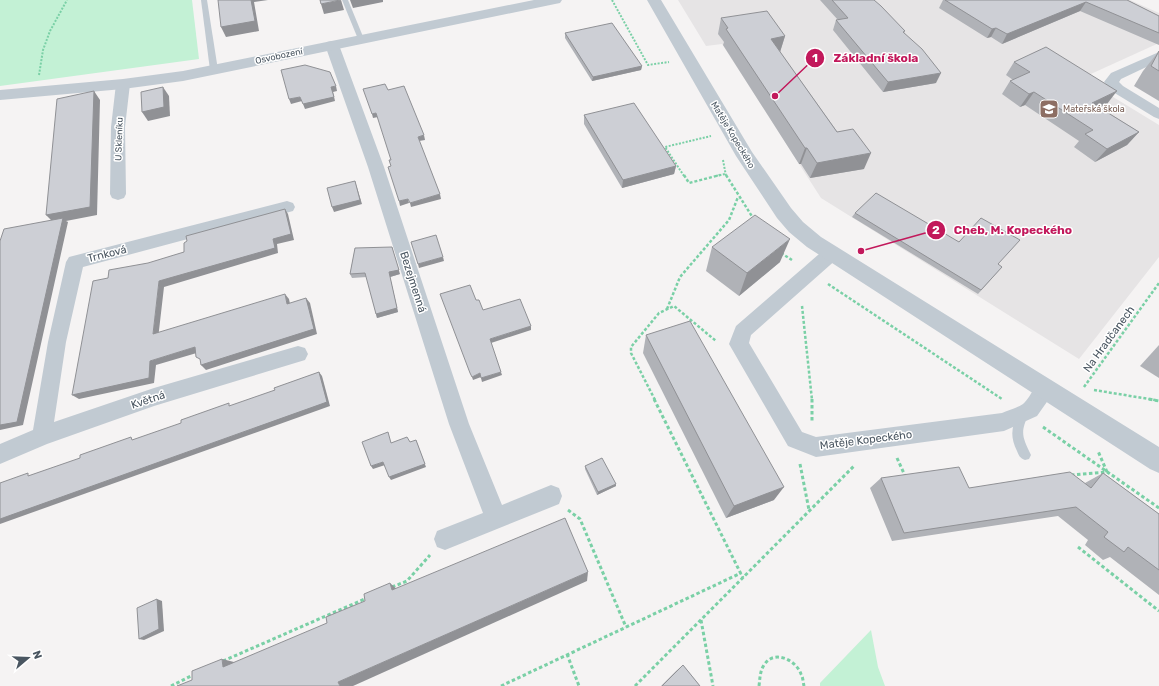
<svg xmlns="http://www.w3.org/2000/svg" width="1159" height="686" viewBox="0 0 1159 686" font-family="Rubik,sans-serif">
  <style>
    .education { fill: #e6e4e5 }
    .green { fill: #c3f1d5 }
    .lines { fill: none; stroke-linecap: round; stroke-linejoin: round }
    .path-far2 { stroke: #7ad0a6; stroke-width: 2; stroke-dasharray: 2 1.5; stroke-linecap: butt }
    .path-far1 { stroke: #7ad0a6; stroke-width: 2.5; stroke-dasharray: 3 2; stroke-linecap: butt }
    .path { stroke: #7ad0a6; stroke-width: 3; stroke-dasharray: 3.5 2.5; stroke-linecap: butt }
    .service { fill: #c1cad2; fill-rule: evenodd }
    .minor { fill: #c1cad2; fill-rule: evenodd }
    .tertiary { fill: #c1cad2; fill-rule: evenodd }
    .wall { fill: #b0b2b7 }
    .shaded-wall { fill: #909195 }
    .building { fill: #cdcfd5; stroke: #909195 }
    .labels { text-anchor: middle; dominant-baseline: central; stroke-width: 3; stroke-linejoin: round; paint-order: stroke }
    .far-street-label { font-size: 9px; fill: #4a5661; stroke: #fff }
    .far-education-label { font-size: 9px; fill: #785e54; stroke: #fff; text-anchor: start }
    .street-label { font-size: 11px; fill: #4a5661; stroke: #fff }
    .leader { fill: none; stroke: #c2185b; stroke-width: 1.5 }
    .callout-dot { fill: #c2185b; stroke: #fff; stroke-width: 1.5 }
    .mark-label { font-size: 12px; text-anchor: middle; font-weight: bold; fill: #fff }
    .callout-label { font-size: 12px; text-anchor: middle; font-weight: bold; fill: #c2185b; stroke: #fff; stroke-width: 3; stroke-linejoin: round; paint-order: stroke }
  </style>
  <rect width="100%" height="100%" fill="#f5f3f3"/>
  <!-- education -->
  <polygon class="education" points="678,0 1130,0 1159,13 1159,43 1082,78 1159,125 1159,257 1079,359 821,198 722,44 706,46"/>
  <!-- green -->
  <g class="green">
    <polygon points="0,0 192,0 199,59 0,86"/>
    <polygon points="871,630 878,667 885,686 820,686 820,683"/>
  </g>
  <g class="lines">
    <!-- path-far2 -->
    <g class="path-far2">
      <polyline points="612,0 648,65 669,62"/>
      <polyline points="39,75 43,50 50,31 67,0"/>
      <polyline points="723,160 726,176"/>
      <polyline points="684,176 665,147 711,136"/>
      <polyline points="716,176 725,174"/>
    </g>
    <!-- path-far1 -->
    <g class="path-far1">
      <polyline points="684,175 689,183 720,175"/>
      <polyline points="726,175 753,218"/>
      <polyline points="781,253 792,260"/>
      <polyline points="828,284 1002,399"/>
      <polyline points="802,306 812,400"/>
      <polyline points="667,309 680,277 729,220 738,197"/>
      <polyline points="1084,387 1159,283"/>
      <polyline points="1094,390 1155,400"/>
      <polyline points="655,400 631,353 631,347 659,313 674,306 716,341"/>
    </g>
    <!-- path -->
    <g class="path">
      <polyline points="654,399 743,578"/>
      <polyline points="812,399 812,423"/>
      <polyline points="1149,399 1159,401"/>
      <polyline points="1043,427 1159,508"/>
      <polyline points="897,458 906,478"/>
      <polyline points="800,464 809,510"/>
      <polyline points="1071,475 1107,472 1098,451"/>
      <polyline points="568,510 580,519 626,627"/>
      <polyline points="1078,547 1159,611"/>
      <polyline points="392,587 407,581 430,555"/>
      <polyline points="701,620 713,686"/>
      <polyline points="567,654 579,686"/>
      <polyline points="223,661 367,598"/>
      <polyline points="171,686 195,674"/>
      <polyline points="501,686 741,573"/>
      <polyline points="635,686 855,465"/>
      <path d="M759 686C760 678 760 671 764 665 774 649 796 660 801 674 803 677 803 682 804 686"/>
    </g>
    <!-- service -->
    <g class="service">
      <polygon points="201,0 207,0 218,70 214,72 210,70"/>
      <polygon points="342,0 348,0 364,39 363,40 358,39"/>
      <path d="M1024 408 1028 410 1029 413C1020 433 1022 436 1031 455L1029 459 1025 460C1020 458 1019 456 1017 451 1009 435 1012 425 1020 410Z"/>
    </g>
    <!-- minor -->
    <g class="minor">
      <polygon points="332,41 337,42 339,45 384,167 469,424 502,505 551,485 559,488 562,496 559,504 445,550 437,547 434,539 437,531 483,513 449,424 368,167 325,45 327,42"/>
      <polygon points="1159,52 1159,61 1121,79 1119,82 1123,86 1159,108 1159,119 1154,117 1113,92 1104,82 1111,73"/>
      <polygon points="123,80 128,81 130,84 125,127 126,194 124,198 118,200 112,198 110,194 111,127 116,84 118,81"/>
      <polygon points="287,201 293,203 295,207 293,211 83,267 66,342 54,422 154,388 298,346 305,348 308,354 305,360 154,406 47,444 0,464 0,444 33,430 48,342 66,262 69,257"/>
      <path d="M832 246 838 248 841 253 838 258 751 335 749 343 802 432 816 437 1002 413C1008 410 1017 408 1023 404 1034 395 1034 376 1053 383L1056 389 1037 416 1004 431 816 457 788 446 729 344 736 326 826 248Z"/>
    </g>
    <!-- tertiary -->
    <g class="tertiary">
      <polygon points="534,0 562,0 560,3 555,4 183,81 123,89 0,100 0,90 123,79 183,71"/>
      <polygon points="647,0 661,0 752,152 791,208 803,222 821,237 1159,447 1159,473 1150,469 832,263 807,247 789,232 777,218 736,156"/>
    </g>
  </g>
  <!-- wall -->
  <g class="wall">
    <polygon points="820,0 874,0 904,32 936,83 883,92 833,30 836,20 838,20"/>
    <polygon points="943,0 1127,0 1159,16 1159,45 1080,11 1002,44 991,37 987,38 939,8"/>
    <polygon points="721,18 785,36 780,52 864,169 810,178 801,164 799,164 723,45 724,42 718,34"/>
    <polygon points="565,33 642,66 641,70 592,81 565,38"/>
    <polygon points="1159,51 1159,101 1134,86 1143,71"/>
    <polygon points="1014,62 1107,104 1099,107 1139,132 1127,145 1095,162 1074,147 1079,141 1025,105 1020,107 1002,94 1010,81 1013,80 1006,75"/>
    <polygon points="584,115 676,166 674,174 622,188 584,124"/>
    <polygon points="855,213 1002,267 978,294 852,217"/>
    <polygon points="712,247 780,262 739,296 706,271"/>
    <polygon points="355,248 400,274 390,277 398,312 377,318 367,277 352,278 350,274"/>
    <polygon points="646,335 774,500 726,518 643,353"/>
    <polygon points="1159,345 1159,378 1140,366"/>
    <polygon points="585,466 616,486 597,495 585,469"/>
    <polygon points="1103,473 1159,514 1159,595 1110,557 1103,560 1085,545 1088,540 1058,516 892,541 870,488 881,478 969,488 1085,483"/>
    <polygon points="683,665 700,686 661,686 676,671"/>
  </g>
  <!-- shaded-wall -->
  <g class="shaded-wall">
    <polygon points="251,0 268,0 254,2 259,31 226,37 221,27"/>
    <polygon points="341,0 344,10 324,14 321,4"/>
    <polygon points="350,0 383,0 383,2 353,8"/>
    <polygon points="1086,2 1080,11 1002,44 1007,34"/>
    <polygon points="996,28 991,37 987,38 992,29"/>
    <polygon points="785,36 780,52 771,39"/>
    <polygon points="642,66 641,70 592,81 593,77"/>
    <polygon points="941,73 936,83 883,92 888,82"/>
    <polygon points="336,86 337,91 333,92 335,101 305,109 303,104 331,87"/>
    <polygon points="163,87 169,96 170,116 148,121 142,112"/>
    <polygon points="94,91 100,100 97,215 66,221 68,222 23,425 0,430 0,425 54,223 46,215"/>
    <polygon points="1117,91 1107,104 1082,115 1092,103"/>
    <polygon points="1034,92 1025,105 1020,107 1029,94"/>
    <polygon points="300,97 302,101 291,104 289,99"/>
    <polygon points="376,113 378,117 373,118 372,114"/>
    <polygon points="1139,132 1127,145 1095,162 1107,149"/>
    <polygon points="424,135 425,140 419,141 418,137"/>
    <polygon points="805,148 807,148 801,164 799,164"/>
    <polygon points="871,153 864,169 810,178 817,163"/>
    <polygon points="676,166 674,174 622,188 623,180"/>
    <polygon points="355,181 362,204 334,212 332,207"/>
    <polygon points="440,194 441,199 411,207 410,203"/>
    <polygon points="408,199 409,203 400,206 399,201"/>
    <polygon points="285,209 288,214 294,240 277,244 278,253 164,287 158,339 153,334 159,281 273,239"/>
    <polygon points="790,239 780,262 739,296 747,273"/>
    <polygon points="392,247 400,274 390,277 398,312 377,318 376,314 389,272"/>
    <polygon points="443,257 444,261 419,268 418,264"/>
    <polygon points="285,294 289,299 291,309 287,304"/>
    <polygon points="306,298 310,303 317,334 206,370 201,365"/>
    <polygon points="531,326 531,330 491,343 490,339"/>
    <polygon points="195,347 200,352 156,365 154,383 79,399 72,395 150,361"/>
    <polygon points="319,372 322,376 330,406 0,524 0,519"/>
    <polygon points="501,372 502,375 482,382 481,378"/>
    <polygon points="480,373 481,377 473,380 472,377"/>
    <polygon points="416,440 426,467 391,480 389,477"/>
    <polygon points="383,462 385,465 373,469 371,466"/>
    <polygon points="616,484 616,486 597,495 598,492"/>
    <polygon points="784,487 774,500 726,518 734,506"/>
    <polygon points="588,572 587,581 353,686 340,686 338,682"/>
    <polygon points="390,583 400,592 392,590"/>
    <polygon points="157,599 162,601 164,631 144,640 139,639"/>
    <polygon points="222,659 242,664 223,667"/>
  </g>
  <!-- building -->
  <g class="building">
    <polygon points="218,0 251,0 255,21 221,27"/>
    <polygon points="320,0 340,0 321,4"/>
    <polygon points="832,0 874,0 881,6 905,31 903,32 922,49 941,73 888,82 836,20 848,18"/>
    <polygon points="945,0 1127,0 1159,16 1159,33 1086,2 1007,34 996,28 992,29"/>
    <polygon points="767,11 785,36 771,39 837,132 853,129 871,153 817,163 807,148 805,148 726,29 728,28 721,18"/>
    <polygon points="612,23 642,66 593,77 565,33"/>
    <polygon points="1046,47 1117,91 1092,103 1139,132 1107,149 1085,134 1093,130 1034,92 1029,94 1010,81 1030,72 1014,62"/>
    <polygon points="1159,51 1159,71 1151,66"/>
    <polygon points="305,65 330,72 336,86 331,87 334,97 303,104 300,97 289,99 281,70"/>
    <polygon points="385,84 388,90 404,86 424,135 418,137 440,194 410,203 408,199 399,201 388,167 391,166 389,160 391,160 376,113 372,114 363,89"/>
    <polygon points="163,87 164,107 142,112 141,92"/>
    <polygon points="94,91 90,207 46,215 57,99"/>
    <polygon points="634,103 676,166 623,180 584,115"/>
    <polygon points="355,181 360,200 332,207 327,188"/>
    <polygon points="876,193 959,242 981,218 1020,240 998,264 1002,267 981,290 855,213"/>
    <polygon points="285,209 291,234 273,239 275,248 159,281 153,334 285,294 287,304 306,298 314,329 201,365 200,359 196,357 195,347 150,361 149,378 72,395 93,281 108,278 109,270 148,263 184,252 184,243 187,241 186,236"/>
    <polygon points="755,215 790,239 747,273 712,247"/>
    <polygon points="63,218 17,422 0,425 0,241 4,229"/>
    <polygon points="436,235 443,257 418,264 411,242"/>
    <polygon points="392,247 399,270 389,272 397,308 376,314 365,273 350,274 355,248"/>
    <polygon points="470,285 476,300 479,300 483,310 520,299 531,326 490,339 501,372 481,378 480,373 472,377 470,373 440,294"/>
    <polygon points="690,321 784,487 734,506 646,335"/>
    <polygon points="319,372 327,402 0,519 0,483 28,473 28,476 80,458 80,455 131,437 132,440 181,423 181,420 229,403 229,406 275,390 274,388"/>
    <polygon points="388,432 391,443 407,437 410,442 416,440 425,464 389,477 383,462 371,466 362,442"/>
    <polygon points="602,458 616,484 598,492 585,466"/>
    <polygon points="959,467 969,488 1070,472 1091,488 1103,473 1159,514 1159,570 1128,547 1124,552 1104,537 1108,532 1076,507 904,533 881,478"/>
    <polygon points="565,518 588,572 338,682 340,686 177,686 192,680 192,671 222,659 223,667 327,623 326,617 365,601 364,594 390,583 392,590"/>
    <polygon points="157,599 159,629 139,639 137,608"/>
    <polygon points="683,665 700,686 662,686"/>
  </g>
  <!-- icons -->
  <defs>
    <symbol id="school-square" viewBox="-11 -11 22 22"><rect x="-9" y="-9" width="18" height="18" rx="4" fill="#8d6e63" stroke="#fff"/><path d="M0-5L7-2L0 1L-7-2ZM-4 1L0 2.5L4 1V4Q0 6-4 4Z" fill="#fff"/></symbol>
  </defs>
  <g fill-rule="evenodd">
    <use href="#school-square" x="1038" y="98" width="22" height="22"/>
  </g>
  <g class="labels">
    <!-- far-street labels -->
    <g class="far-street-label">
      <text transform="translate(279 56) rotate(-12)">Osvobození</text>
      <text transform="translate(733 135) rotate(59)">Matěje Kopeckého</text>
      <text transform="translate(119 139) rotate(-88)">U Skleníku</text>
    </g>
    <!-- far-education labels -->
    <g class="far-education-label">
      <text x="1063" y="109">Mateřská škola</text>
    </g>
    <!-- street labels -->
    <g class="street-label">
      <text transform="translate(107 254) rotate(-14)">Trnková</text>
      <text transform="translate(413 282) rotate(72)">Bezejmenná</text>
      <text transform="translate(1109 339) rotate(-54)">Na Hradčanech</text>
      <text transform="translate(148 400) rotate(-18)">Květná</text>
      <text transform="translate(866 440) rotate(-7)">Matěje Kopeckého</text>
    </g>
  </g>
  <!-- callouts -->
  <path class="leader" d="M775 96L815 58M861 251L936 230"/>
  <g class="callout-dot">
    <circle cx="775" cy="96" r="4"/>
    <circle cx="861" cy="251" r="4"/>
    <circle cx="815" cy="58" r="10"/>
    <circle cx="936" cy="230" r="10"/>
  </g>
  <g class="mark-label">
    <text x="815" y="62">1</text>
    <text x="936" y="234">2</text>
  </g>
  <g class="callout-label">
    <text x="876" y="62">Základní škola</text>
    <text x="1013" y="234">Cheb, M. Kopeckého</text>
  </g>
  <!-- north arrow -->
  <g transform="translate(28 658) rotate(71)" stroke="#ffffff" stroke-width="3" paint-order="stroke">
  <path d="M0-3L7 15L0 10L-7 15Z" fill="#4a5661"/>
  <text y="-6" font-size="11" font-weight="bold" text-anchor="middle" fill="#4a5661">N</text>
  </g>
</svg>
